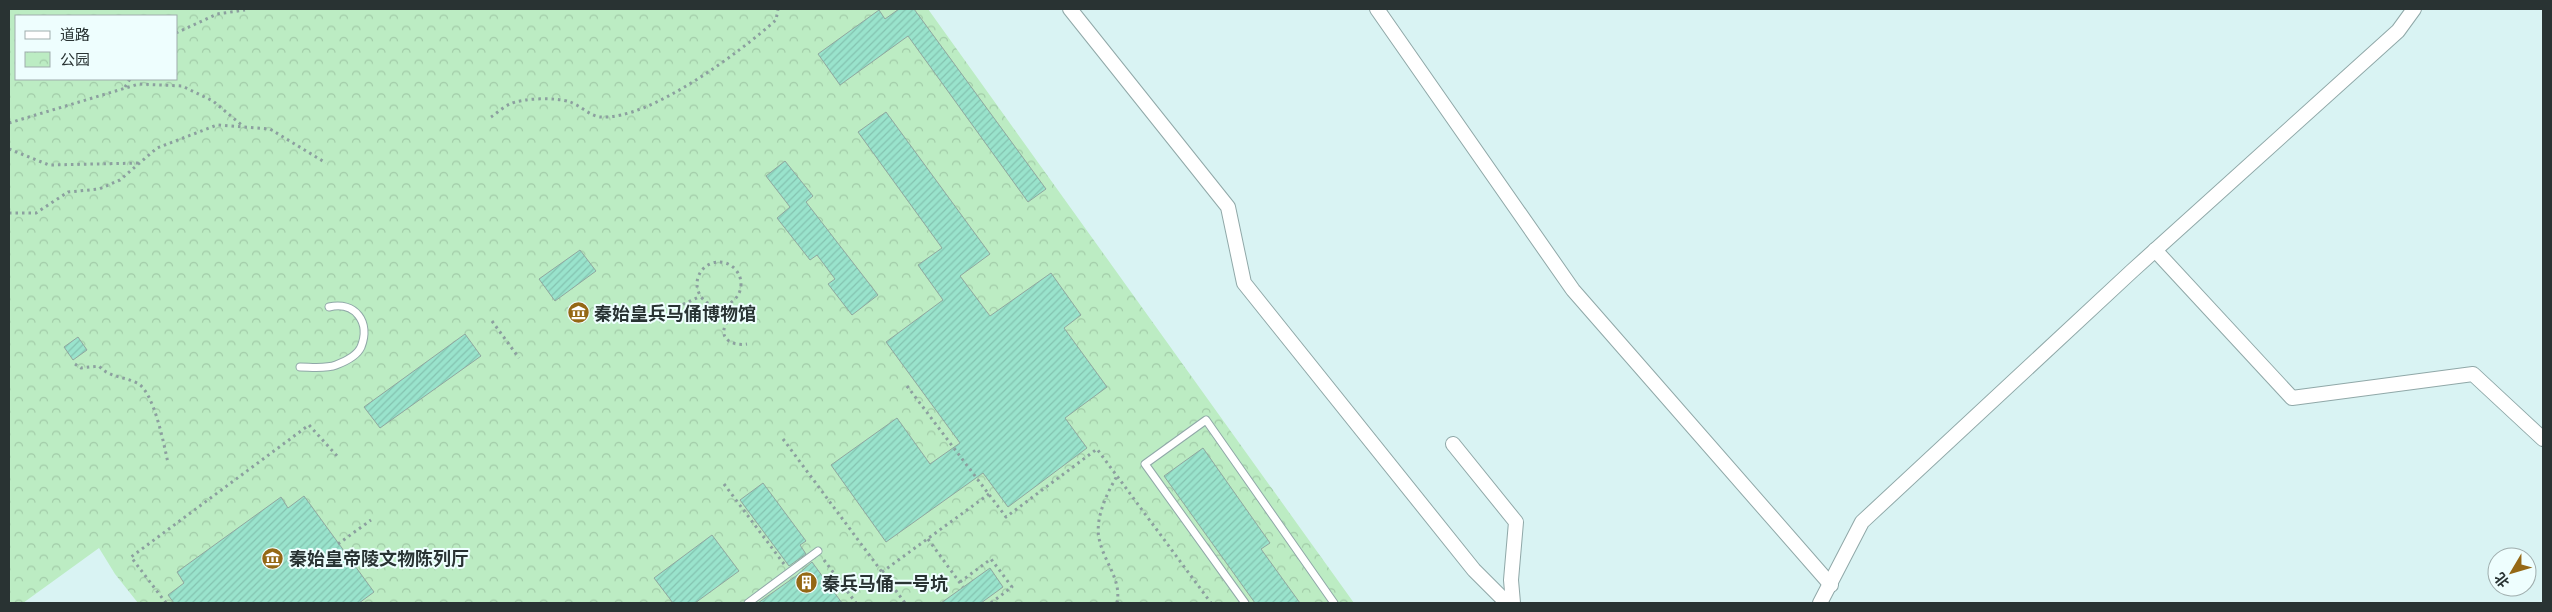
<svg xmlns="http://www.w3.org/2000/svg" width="2552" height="612" viewBox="0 0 2552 612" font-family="Poppins,'Noto Sans SC',sans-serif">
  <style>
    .park { fill: url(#park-crowns); fill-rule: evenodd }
    .building { fill: url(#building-hatch); stroke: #90a69f }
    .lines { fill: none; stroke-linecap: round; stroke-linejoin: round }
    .lane-casing { stroke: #90a8a8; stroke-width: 9 }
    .street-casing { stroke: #90a8a8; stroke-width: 16 }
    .path { stroke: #8c9f9f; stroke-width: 3; stroke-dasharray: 2.5 4; stroke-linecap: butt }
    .lane { stroke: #fff; stroke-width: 7 }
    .street { stroke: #fff; stroke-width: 14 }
    .labels { text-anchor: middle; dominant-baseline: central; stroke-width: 4; stroke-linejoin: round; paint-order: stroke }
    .poi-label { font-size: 18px; font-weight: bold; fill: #293333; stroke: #eefefe; text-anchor: start }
  </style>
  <defs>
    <pattern id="park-crowns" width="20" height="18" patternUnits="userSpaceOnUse" patternTransform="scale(1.25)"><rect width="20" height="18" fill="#bcecc3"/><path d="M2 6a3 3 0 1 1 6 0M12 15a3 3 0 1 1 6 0" fill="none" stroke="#a2cba8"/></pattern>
    <pattern id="building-hatch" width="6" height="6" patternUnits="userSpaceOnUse" patternTransform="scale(1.25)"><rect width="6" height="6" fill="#99e3cc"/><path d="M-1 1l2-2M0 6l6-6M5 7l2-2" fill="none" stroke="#84c3b0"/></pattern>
  </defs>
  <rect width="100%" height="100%" fill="#d9f3f3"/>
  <!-- park -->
  <path class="park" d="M9 9H928L1354 603H138L115 574 99 548 23 603H9ZM16 16H176V79H16Z"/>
  <!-- building -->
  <g class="building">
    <polygon points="899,9 914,9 1046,189 1028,202 908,36 840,85 818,54 879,10 885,19"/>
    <polygon points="886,112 990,254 960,276 990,316 1051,273 1081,315 1064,328 1107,387 1065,418 1087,448 1008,507 983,473 886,542 831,465 897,418 930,464 960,443 886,342 943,300 918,265 942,248 858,132"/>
    <polygon points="785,161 813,196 806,202 878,295 852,315 828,284 835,279 817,255 810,260 777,218 790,207 766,176"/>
    <polygon points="580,250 596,271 555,301 539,279"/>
    <polygon points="465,334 481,356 380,428 364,407"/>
    <polygon points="78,337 87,350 73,360 64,347"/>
    <polygon points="1203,448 1270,543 1261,549 1300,603 1255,603 1164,476"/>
    <polygon points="763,483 806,541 800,545 806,554 789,566 740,500"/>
    <polygon points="304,496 374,592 359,603 174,603 168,595 184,583 177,572 281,497 288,508"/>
    <polygon points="712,535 739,571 695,603 673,603 654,578"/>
    <polygon points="812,562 842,603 758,603 796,576"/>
    <polygon points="990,568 1003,587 981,603 941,603"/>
  </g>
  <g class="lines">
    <defs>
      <g id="lane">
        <path d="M300 367C311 367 326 369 336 365 344 362 357 356 361 347 371 322 355 301 329 307"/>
        <polyline points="748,603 818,551"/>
        <polyline points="1245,603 1145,464 1206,420 1334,603"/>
      </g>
      <g id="street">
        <polyline points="1070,9 1228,207 1244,283 1474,570 1507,603"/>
        <polyline points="1377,9 1573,290 1831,585"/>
        <polyline points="2155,250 2292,398 2473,374 2543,439"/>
        <polyline points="1453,444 1516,522 1511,580 1513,603"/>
        <polyline points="1820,603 1862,522 2132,271 2398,31 2414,9"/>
      </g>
    </defs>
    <!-- lane casing -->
    <use href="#lane" class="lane-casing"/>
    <!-- street casing -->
    <use href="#street" class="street-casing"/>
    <!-- path -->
    <g class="path">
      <polyline points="176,33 217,14 245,10"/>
      <polyline points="125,87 130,79"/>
      <path d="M491 117C497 113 503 107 510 104 522 98 557 97 570 102 580 105 591 117 601 117 650 120 740 52 776 20L778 9"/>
      <polyline points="9,123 139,84 182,86 213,101 244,127"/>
      <polyline points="9,149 49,165 140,163"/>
      <polyline points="9,213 36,213 68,192 99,189 120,180 157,148 217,125 270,129 326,163"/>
      <circle cx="719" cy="284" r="22"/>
      <path d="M729 304 732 311C730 317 727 321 725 326 719 341 736 346 747 344"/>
      <polyline points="677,307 701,296"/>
      <polyline points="492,321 519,358"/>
      <path d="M75 364 81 368 99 366C110 378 123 376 137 383 154 391 164 445 168 463"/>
      <polyline points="907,386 1006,517 1097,449 1211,603"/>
      <polyline points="783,439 905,603"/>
      <polyline points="724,484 784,564"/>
      <polyline points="928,539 963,587"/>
      <polyline points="338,544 371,520"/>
      <polyline points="824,560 856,603"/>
      <polyline points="882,572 989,494"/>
      <polyline points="960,582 991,559 1012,587 991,603"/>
      <polyline points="166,603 131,557 309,425 338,457"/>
      <path d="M1117 603C1122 579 1103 561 1099 538 1095 518 1107 493 1117 476"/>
    </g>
    <!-- lane -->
    <use href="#lane" class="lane"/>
    <!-- street -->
    <use href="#street" class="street"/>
  </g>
  <!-- icons -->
  <defs>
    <symbol id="museum-disc" viewBox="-11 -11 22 22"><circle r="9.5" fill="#956815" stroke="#eefefe"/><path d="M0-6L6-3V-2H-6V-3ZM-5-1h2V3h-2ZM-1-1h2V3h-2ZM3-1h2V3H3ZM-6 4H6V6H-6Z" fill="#fff"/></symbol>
    <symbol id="building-disc" viewBox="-11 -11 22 22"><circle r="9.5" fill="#956815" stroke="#eefefe"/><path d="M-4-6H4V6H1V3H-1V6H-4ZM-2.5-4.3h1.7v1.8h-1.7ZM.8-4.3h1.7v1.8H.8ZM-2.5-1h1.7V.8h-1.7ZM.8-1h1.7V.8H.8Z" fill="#fff"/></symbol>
  </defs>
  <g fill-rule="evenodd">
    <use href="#museum-disc" x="566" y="300" width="25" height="25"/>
    <use href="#museum-disc" x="260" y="546" width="25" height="25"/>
    <use href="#building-disc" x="794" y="570" width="25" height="25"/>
  </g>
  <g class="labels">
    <!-- poi labels -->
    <g class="poi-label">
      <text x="594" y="313">秦始皇兵马俑博物馆</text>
      <text x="289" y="558">秦始皇帝陵文物陈列厅</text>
      <text x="822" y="583">秦兵马俑一号坑</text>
    </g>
  </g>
  <!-- border -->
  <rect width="2552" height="612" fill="none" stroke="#293333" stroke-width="20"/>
  <!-- legend -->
  <rect x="15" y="15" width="162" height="65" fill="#eefefe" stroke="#9fadad"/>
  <rect x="25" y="31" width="25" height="8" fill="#ffffff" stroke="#9fadad"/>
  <text x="60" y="40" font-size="15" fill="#293333">道路</text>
  <rect x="25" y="52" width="25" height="15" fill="url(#park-crowns)" stroke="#9fadad"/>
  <text x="60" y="65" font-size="15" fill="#293333">公园</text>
  <!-- north arrow -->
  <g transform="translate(2512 572) rotate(232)"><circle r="24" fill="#eefefe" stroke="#9fadad"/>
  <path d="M0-4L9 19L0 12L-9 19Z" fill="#956815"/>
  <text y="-8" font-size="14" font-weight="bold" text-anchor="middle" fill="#293333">北</text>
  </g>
</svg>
